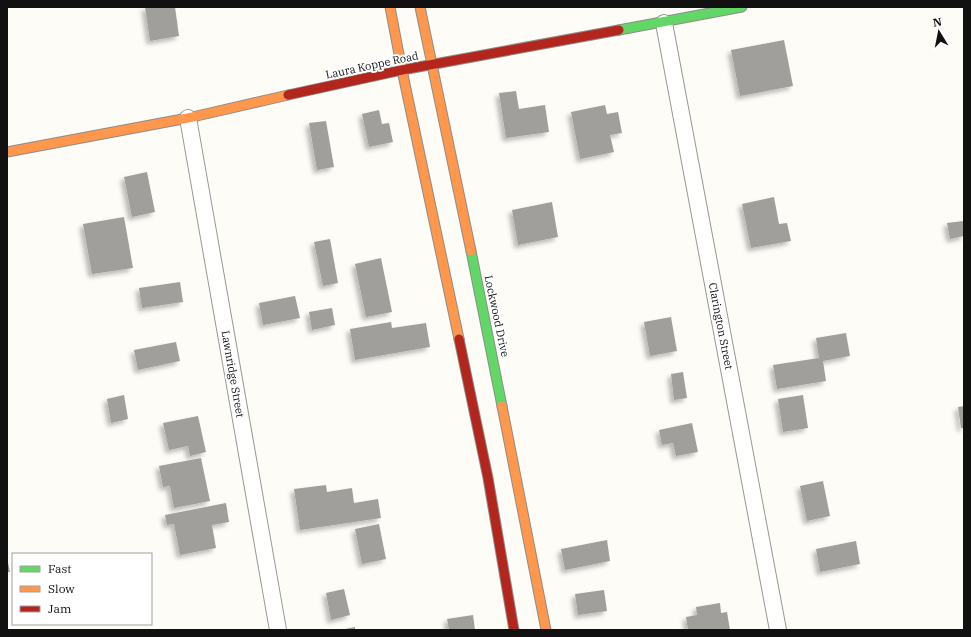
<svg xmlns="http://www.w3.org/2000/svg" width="971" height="637" viewBox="0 0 971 637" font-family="'IBM Plex Serif',serif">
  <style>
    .building { fill: #a19f9c; filter: url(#shadow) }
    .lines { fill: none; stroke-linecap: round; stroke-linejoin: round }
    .street-casing { stroke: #979795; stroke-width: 18 }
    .fast-casing { stroke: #8e8d8b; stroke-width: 11 }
    .slow-casing { stroke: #8e8d8b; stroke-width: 11 }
    .jam-casing { stroke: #8e8d8b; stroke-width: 11 }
    .street { stroke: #fffffe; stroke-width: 16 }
    .fast { stroke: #63d668; stroke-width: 9 }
    .slow { stroke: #ff974d; stroke-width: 9 }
    .jam { stroke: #b3261e; stroke-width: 9 }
    .labels { text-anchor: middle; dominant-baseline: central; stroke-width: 4; stroke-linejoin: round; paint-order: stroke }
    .street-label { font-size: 11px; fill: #111; stroke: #fff }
  </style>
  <defs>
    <filter id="shadow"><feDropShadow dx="-3.5" dy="3.5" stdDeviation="2" flood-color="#0004"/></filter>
  </defs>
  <rect width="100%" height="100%" fill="#fdfcf7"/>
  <!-- building -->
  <g class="building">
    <polygon points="145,7 175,7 179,36 150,41"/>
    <polygon points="784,40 793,86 740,96 731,50"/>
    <polygon points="516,91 519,109 545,105 549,132 506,138 499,93"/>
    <polygon points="605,105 607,114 618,112 622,133 610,135 614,152 580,159 571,112"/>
    <polygon points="379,110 382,124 389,123 393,142 369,147 362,114"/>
    <polygon points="326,121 334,167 317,170 309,123"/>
    <polygon points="147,172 155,212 132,217 124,177"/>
    <polygon points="774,197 779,224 787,223 791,241 751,248 742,204"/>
    <polygon points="552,202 558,237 518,245 512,210"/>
    <polygon points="124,217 133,268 92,274 83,224"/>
    <polygon points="963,221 964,236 950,239 947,223"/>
    <polygon points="330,239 338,283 323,286 314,242"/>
    <polygon points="381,258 392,312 366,317 355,264"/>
    <polygon points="180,282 183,302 142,308 139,288"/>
    <polygon points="295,296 300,318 263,325 259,303"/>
    <polygon points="332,308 335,325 312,330 309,312"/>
    <polygon points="671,317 677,351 650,356 644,322"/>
    <polygon points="391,322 392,328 426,323 430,347 355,360 350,329"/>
    <polygon points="846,333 850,356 823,361 826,381 777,389 773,365 819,358 816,338"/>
    <polygon points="176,342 180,361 138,370 134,350"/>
    <polygon points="683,372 687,398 674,400 671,374"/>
    <polygon points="124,395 128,419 111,423 107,399"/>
    <polygon points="803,395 808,428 783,432 778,399"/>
    <polygon points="964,406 964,428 961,428 958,407"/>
    <polygon points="198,416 206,452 190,456 188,446 169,450 163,423"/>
    <polygon points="692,423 698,452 676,456 673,443 662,445 659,430"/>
    <polygon points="201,458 210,501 174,508 170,486 163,487 159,466"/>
    <polygon points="823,481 830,516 807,521 800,486"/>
    <polygon points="326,485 327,492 352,488 354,503 378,499 381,518 300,530 294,489"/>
    <polygon points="226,503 229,522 212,525 216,548 180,555 174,524 167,525 165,515"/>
    <polygon points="379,524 386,559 362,564 355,529"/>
    <polygon points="607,540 610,561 565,570 561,549"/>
    <polygon points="856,541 860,564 820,572 816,549"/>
    <polygon points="7,558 10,572 7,572"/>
    <polygon points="344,589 350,615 331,620 326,593"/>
    <polygon points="604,590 607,611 578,615 575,594"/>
    <polygon points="720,603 721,613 727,612 730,630 688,630 686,617 697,615 696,607"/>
    <polygon points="473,615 475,630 449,630 447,619"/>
    <polygon points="355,627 355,630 345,630 345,629"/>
  </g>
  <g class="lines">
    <defs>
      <g id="street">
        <polyline points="664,23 778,630"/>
        <polyline points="188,118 278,630"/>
      </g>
      <g id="fast">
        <polyline points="619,30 742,7"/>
        <polyline points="471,251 502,406"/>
      </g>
      <g id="slow">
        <polyline points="390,7 402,70 459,339"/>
        <polyline points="420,7 471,251"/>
        <polyline points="7,152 188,118 288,95"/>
        <polyline points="502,406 546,630"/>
      </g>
      <g id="jam">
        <polyline points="288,95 402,70 619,30"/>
        <polyline points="459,339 488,478 514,630"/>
      </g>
    </defs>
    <!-- street casing -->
    <use href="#street" class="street-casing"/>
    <!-- fast casing -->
    <use href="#fast" class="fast-casing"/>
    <!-- slow casing -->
    <use href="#slow" class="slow-casing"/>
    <!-- jam casing -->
    <use href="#jam" class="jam-casing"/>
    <!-- street -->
    <use href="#street" class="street"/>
    <!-- fast -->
    <use href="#fast" class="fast"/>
    <!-- slow -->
    <use href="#slow" class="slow"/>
    <!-- jam -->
    <use href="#jam" class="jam"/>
  </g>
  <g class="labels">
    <!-- street labels -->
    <g class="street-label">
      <text transform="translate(372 65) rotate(-12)">Laura Koppe Road</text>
      <text transform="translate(497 316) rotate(78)">Lockwood Drive</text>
      <text transform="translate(721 326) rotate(79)">Clarington Street</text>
      <text transform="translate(233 374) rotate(80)">Lawnridge Street</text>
    </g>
  </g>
  <!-- border -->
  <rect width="971" height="637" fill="none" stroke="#111111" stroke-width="16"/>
  <!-- legend -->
  <rect x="12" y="553" width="140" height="72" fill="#ffffff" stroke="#a0a0a0"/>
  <rect x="20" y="566" width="20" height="6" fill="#63d668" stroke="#a0a0a0"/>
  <text x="48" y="573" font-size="12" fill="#111111">Fast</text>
  <rect x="20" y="586" width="20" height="6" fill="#ff974d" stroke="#a0a0a0"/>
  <text x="48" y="593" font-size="12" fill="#111111">Slow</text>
  <rect x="20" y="606" width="20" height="6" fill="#b3261e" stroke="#a0a0a0"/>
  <text x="48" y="613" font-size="12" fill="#111111">Jam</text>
  <!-- north arrow -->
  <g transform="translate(939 32) rotate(350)" stroke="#ffffff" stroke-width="3" paint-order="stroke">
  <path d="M0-3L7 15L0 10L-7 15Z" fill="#111111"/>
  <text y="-6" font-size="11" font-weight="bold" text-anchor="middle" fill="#111111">N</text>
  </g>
</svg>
